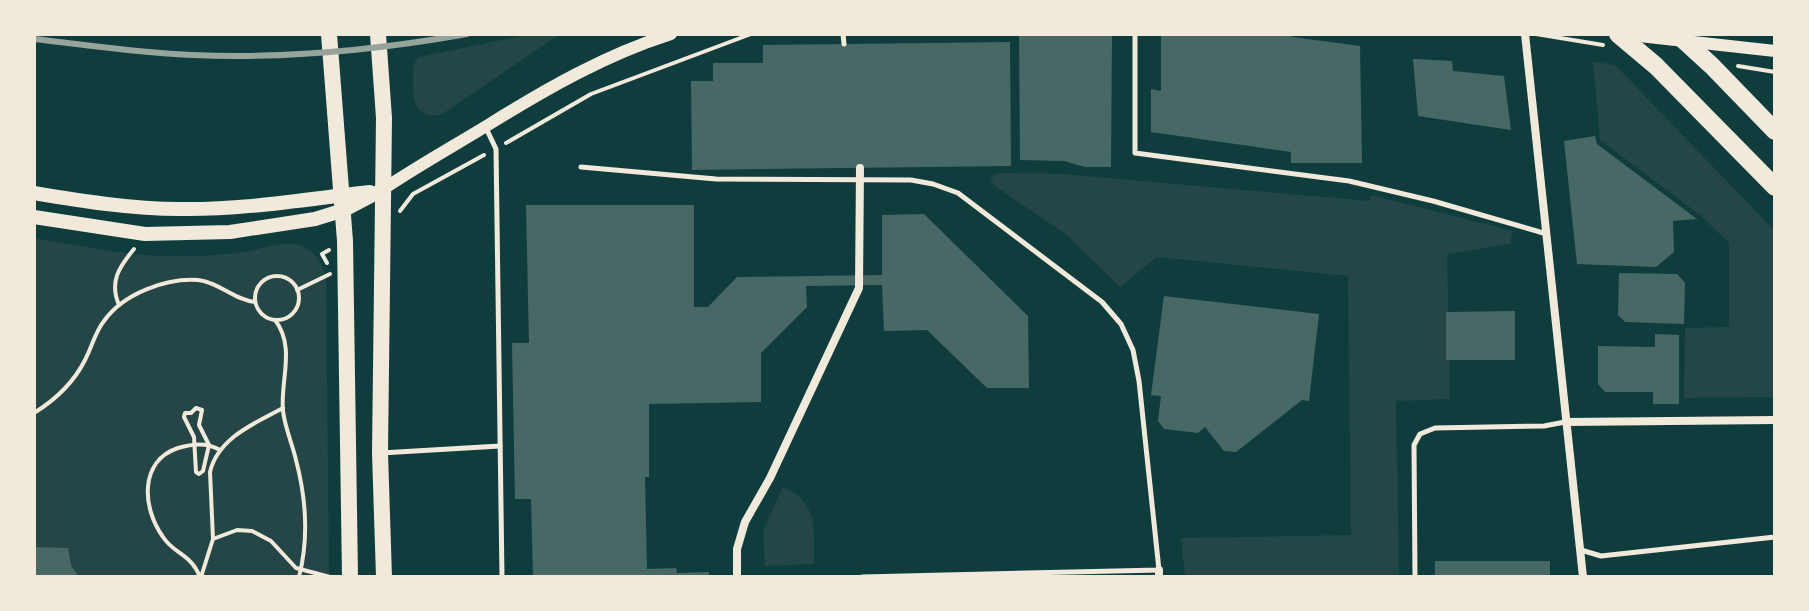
<svg xmlns="http://www.w3.org/2000/svg" width="1809" height="611" viewBox="0 0 1809 611" font-family="Mulish,sans-serif">
  <style>
    .green { fill: #244646 }
    .building { fill: #486865 }
    .lines { fill: none; stroke-linecap: round; stroke-linejoin: round }
    .path { stroke: #f1e9da; stroke-width: 4 }
    .service { stroke: #f1e9da; stroke-width: 5 }
    .minor { stroke: #f1e9da; stroke-width: 8 }
    .tertiary { stroke: #f1e9da; stroke-width: 12 }
    .secondary { stroke: #f1e9da; stroke-width: 14 }
    .primary { stroke: #f1e9da; stroke-width: 16 }
    .motorway { stroke: #f1e9da; stroke-width: 18 }
    .rail { stroke: #97a49c; stroke-width: 6 }
  </style>
  <rect width="100%" height="100%" fill="#0f3d3e"/>
  <!-- green -->
  <g class="green">
    <path d="M531 34H560L441 115C407 118 414 91 413 65L419 57Z"/>
    <polygon points="1593,62 1615,65 1775,231 1775,397 1684,398 1685,328 1729,327 1729,243 1700,215 1600,140"/>
    <polygon points="998,173 1063,174 1370,201 1371,195 1513,231 1510,244 1447,254 1450,399 1396,401 1399,577 1185,577 1181,538 1351,535 1348,276 1157,257 1120,287 1067,235 995,186 990,178"/>
    <path d="M34 238C76 245 119 254 162 256 188 257 216 256 242 252 260 250 284 240 302 246 317 252 323 266 326 280L329 577H34Z"/>
    <path d="M783 487C820 503 813 531 814 564L765 566 763 531Z"/>
  </g>
  <!-- building -->
  <g class="building">
    <polygon points="1019,34 1112,34 1111,167 1085,167 1064,161 1020,160"/>
    <polygon points="1161,34 1292,34 1292,37 1360,46 1362,163 1291,163 1291,152 1151,132 1151,89 1161,91"/>
    <polygon points="1010,42 1011,166 692,170 691,81 713,81 713,63 763,63 763,45"/>
    <polygon points="1413,59 1452,61 1453,71 1504,76 1511,130 1418,116"/>
    <polygon points="1595,136 1597,144 1697,219 1673,221 1674,252 1656,267 1577,264 1564,141"/>
    <polygon points="526,205 694,205 694,307 708,307 737,277 882,275 882,215 924,214 1028,316 1029,388 987,388 927,330 884,331 882,285 806,286 807,307 761,353 761,402 649,404 649,477 645,477 647,569 676,568 677,573 709,572 709,577 533,577 531,499 515,499 512,343 529,343"/>
    <polygon points="1619,273 1677,274 1685,283 1684,324 1625,322 1618,315"/>
    <polygon points="1164,296 1319,314 1309,401 1302,400 1236,452 1224,451 1205,427 1198,433 1164,429 1158,421 1161,396 1151,395"/>
    <polygon points="1515,311 1515,360 1446,360 1446,312"/>
    <polygon points="1655,334 1679,335 1679,404 1653,404 1653,392 1605,392 1598,384 1598,346 1655,347"/>
    <polygon points="34,547 68,548 71,565 79,577 34,577"/>
    <rect x="1435" y="561" width="115" height="16"/>
  </g>
  <g class="lines">
    <!-- path -->
    <g class="path">
      <polyline points="1536,34 1603,45"/>
      <polyline points="1738,66 1775,72"/>
      <polyline points="506,143 591,94 751,34"/>
      <polyline points="400,211 413,194 484,155"/>
      <polyline points="327,263 322,254 329,250"/>
      <circle cx="277" cy="298" r="22"/>
      <polyline points="297,290 330,274"/>
      <path d="M119 305C109 282 119 267 134 249"/>
      <path d="M275 320C296 347 280 381 283 411 285 428 292 443 296 460 306 498 309 538 299 577"/>
      <polygon points="196,408 202,410 199,425 209,445 203,471 199,474 196,472 194,437 184,417 185,413 191,413"/>
      <path d="M34 413C55 400 74 382 85 360 92 347 95 332 104 321 123 294 165 278 198 280 219 282 234 300 255 302"/>
      <polyline points="213,539 237,530 252,531 271,541 296,568 330,577"/>
      <path d="M200 577C190 553 175 555 163 537 142 508 139 461 178 448 192 444 206 442 220 450"/>
      <path d="M201 577 213 539 210 472C218 438 255 423 283 408"/>
    </g>
    <!-- service -->
    <g class="service">
      <polyline points="843,34 844,44"/>
      <polyline points="1135,34 1135,153 1349,181 1433,201 1547,234"/>
      <polyline points="486,128 496,149 502,577"/>
      <polyline points="581,167 716,179 911,180 933,184 958,193 1102,302 1121,324 1133,350 1139,381 1159,570 862,577"/>
      <polyline points="381,453 500,446"/>
      <polyline points="1581,550 1601,556 1775,537"/>
      <polyline points="1415,577 1414,445 1420,434 1435,428 1544,426 1565,422"/>
    </g>
    <!-- minor -->
    <g class="minor">
      <polyline points="1525,34 1583,577"/>
      <polyline points="1566,422 1775,420"/>
      <polyline points="1159,570 1159,577"/>
      <polyline points="737,577 737,549 745,522 770,478 859,288 860,168"/>
    </g>
    <!-- tertiary -->
    <g class="tertiary">
      <polyline points="1621,34 1775,51"/>
      <path d="M382 190C416 167 452 147 488 125 546 89 605 55 671 34"/>
    </g>
    <!-- secondary -->
    <g class="secondary">
      <path d="M34 193C82 201 131 209 180 209 244 210 307 199 370 192"/>
      <polyline points="34,217 145,234 230,232 315,219 344,210 382,190"/>
    </g>
    <!-- primary -->
    <g class="primary">
      <polyline points="329,34 345,241 350,577"/>
      <polyline points="378,34 384,118 380,453 384,577"/>
    </g>
    <!-- motorway -->
    <g class="motorway">
      <polyline points="1618,34 1656,66 1775,187"/>
      <polyline points="1677,34 1712,66 1775,131"/>
    </g>
    <!-- rail -->
    <path class="rail" d="M34 39C87 45 140 53 193 55 284 59 377 50 467 34"/>
  </g>
  <!-- border -->
  <rect width="1809" height="611" fill="none" stroke="#f1e9da" stroke-width="72"/>
</svg>
